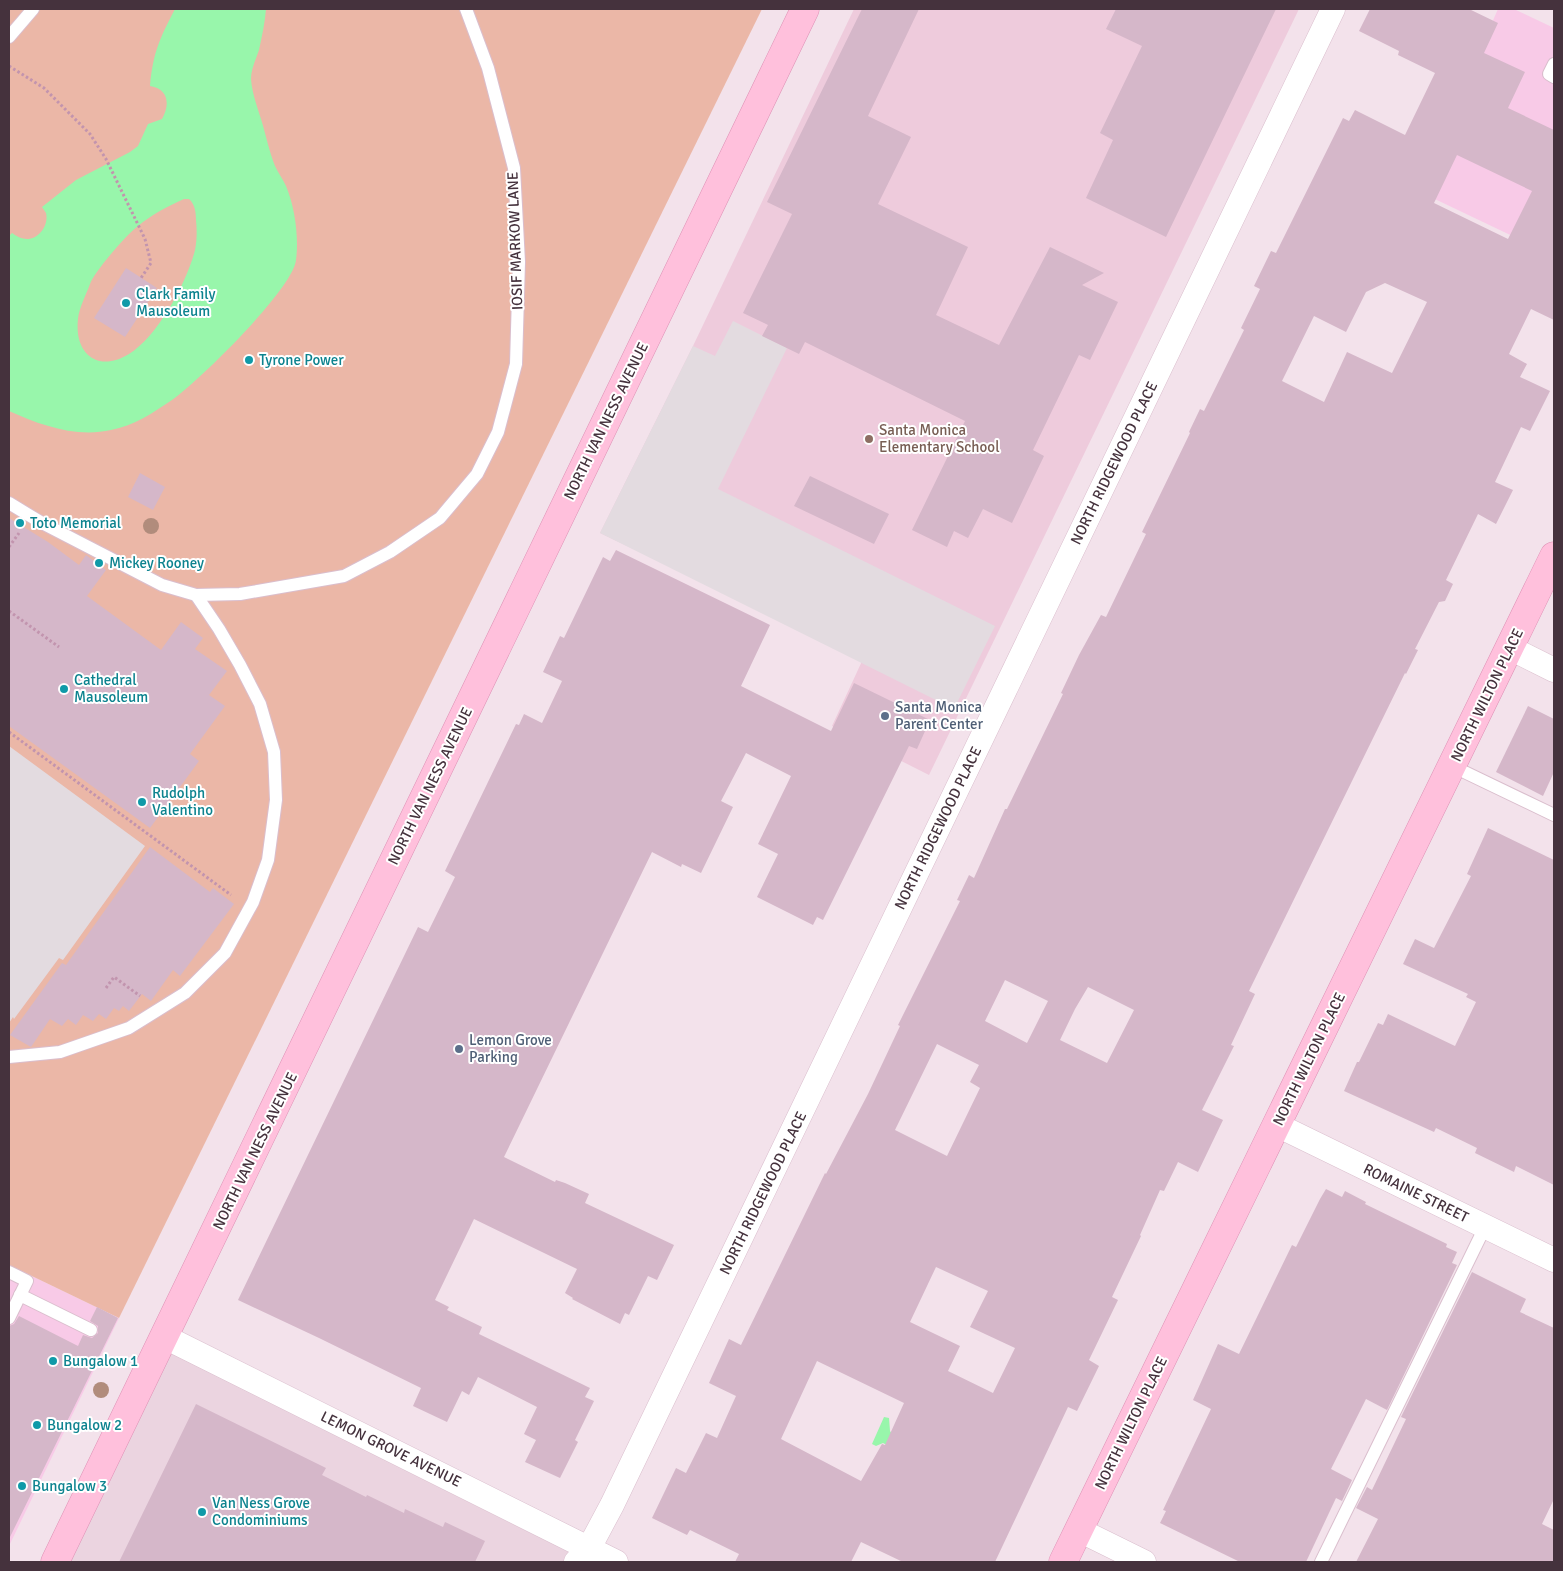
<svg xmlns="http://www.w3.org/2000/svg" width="1563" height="1571" viewBox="0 0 1563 1571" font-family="Signika,sans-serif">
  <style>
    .residential { fill: #ebd4e0 }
    .commercial { fill: #f8cae7 }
    .education { fill: #eecbdc }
    .green { fill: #ebb7a7 }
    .parking { fill: #e3dbe0 }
    .water { fill: #98f6ab; fill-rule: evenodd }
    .building { fill: #d5b7c9; fill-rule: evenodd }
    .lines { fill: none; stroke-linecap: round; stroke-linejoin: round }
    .lane-casing { stroke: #dabecd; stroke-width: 14 }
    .street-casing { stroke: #dabecd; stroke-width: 25 }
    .secondary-casing { stroke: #de91b5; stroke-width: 29 }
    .path { stroke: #c294ae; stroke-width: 3; stroke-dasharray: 2.5 2.5; stroke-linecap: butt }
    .lane { stroke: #fff; stroke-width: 12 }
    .street { stroke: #fff; stroke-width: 24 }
    .secondary { stroke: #ffc0dc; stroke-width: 28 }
    .tree { fill: #b18c7c }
    .culture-dot { fill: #0f9aa8; stroke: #fff; stroke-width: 2 }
    .education-dot { fill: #8d6e63; stroke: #fff; stroke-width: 2 }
    .service-dot { fill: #5c6f8a; stroke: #fff; stroke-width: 2 }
    .labels { text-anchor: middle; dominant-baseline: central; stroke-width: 4; stroke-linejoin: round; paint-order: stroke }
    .street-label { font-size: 15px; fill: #45323d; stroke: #fff }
    .culture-label { font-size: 15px; fill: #0d838f; stroke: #fff; text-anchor: start }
    .education-label { font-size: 15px; fill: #785e54; stroke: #fff; text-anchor: start }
    .service-label { font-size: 15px; fill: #4e5e75; stroke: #fff; text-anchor: start }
  </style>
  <rect width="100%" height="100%" fill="#f3e2eb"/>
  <!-- residential -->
  <polygon class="residential" points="168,1348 581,1551 570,1562 64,1562"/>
  <!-- commercial -->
  <g class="commercial">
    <polygon points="1498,9 1514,9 1554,28 1554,256 1418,191"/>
    <polygon points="9,1265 119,1318 9,1546"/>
  </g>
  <!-- education -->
  <polygon class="education" points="854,9 1299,9 929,775 832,726 863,659 600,533 693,346"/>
  <!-- green -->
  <polygon class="green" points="9,9 762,9 119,1318 9,1265"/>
  <!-- parking -->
  <g class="parking">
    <polygon points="733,321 787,348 718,489 995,626 954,709 600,533 693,346 715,356"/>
    <polygon points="9,746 145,846 63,960 59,958 14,1019 13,1017 9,1023"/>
  </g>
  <!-- water -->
  <g class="water">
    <path d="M175 9H266C265 22 262 36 259 50 256 59 251 69 251 79 252 93 257 106 261 119 266 135 269 151 275 166 278 173 283 179 286 186 295 207 299 238 296 260 293 289 198 382 172 400 153 413 133 426 111 430 76 438 40 425 9 411V236L12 233C16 236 22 239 27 239 39 239 49 225 46 213 46 213 42 207 42 207L76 180 130 152 138 146 148 124 162 119C170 105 169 89 150 86 153 52 160 38 175 9ZM184 199H189C195 204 196 213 196 220 197 230 197 240 195 250 187 282 158 336 129 354 98 373 74 354 78 319 79 308 86 295 90 284 94 272 127 234 138 226 151 215 168 206 184 199Z"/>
    <polygon points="884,1417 889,1418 890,1431 904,1454 883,1443 876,1446 872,1444"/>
  </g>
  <!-- building -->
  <g class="building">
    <polygon points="862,9 919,9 868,116 911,137 878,204 968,247 936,315 999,345 1050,247 1104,273 1082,285 1118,302 1090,360 1079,355 1033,450 1044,456 1012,523 983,509 968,538 954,531 947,547 912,530 965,421 805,342 799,354 762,336 768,325 743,313 792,214 767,202"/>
    <polygon points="1116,9 1276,9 1166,237 1086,198 1113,140 1100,133 1142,46 1106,29"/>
    <path d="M1370 9H1469L1498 23 1484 53 1525 72 1508 108 1554 130V320L1531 309 1509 354 1527 364 1520 377 1550 391 1530 431 1521 427 1495 482 1513 490 1496 524 1478 514 1446 580 1453 584 1445 601 1439 602 1415 649 1418 650 1406 674 1405 673 1249 991 1255 994 1231 1045 1234 1046 1202 1110 1223 1120 1198 1172 1178 1162 1164 1191 1160 1190 1140 1235 1141 1236 1112 1297 1118 1300 1089 1360 1099 1366 1077 1411 1068 1407 995 1562H903L861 1542 851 1562H735L739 1554 690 1530 687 1535 652 1518 676 1468 686 1473 706 1433 717 1438 736 1396 709 1383 729 1339 741 1345 825 1173 826 1174 868 1094 900 1026 898 1025 960 901 957 900 969 875 974 878 1005 809H1007L1063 694 1061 693 1079 655 1101 615 1106 617 1146 534 1142 532 1190 433 1189 432 1200 409 1204 411 1244 330 1241 328 1260 289 1254 286 1271 251 1276 253 1343 118 1349 121 1355 110 1405 135 1435 73 1398 55 1399 51 1359 31ZM1457 155 1532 191 1508 239 1434 203ZM1385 283 1427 302 1392 373 1347 352 1324 402 1282 381 1314 316 1346 332 1366 292ZM1005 980 1048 1001 1027 1043 985 1021ZM1088 987 1134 1010 1107 1063 1060 1040 1075 1009ZM937 1044 979 1065 970 1082 980 1088 947 1156 895 1130ZM936 1267 988 1291 970 1327 1015 1348 993 1393 948 1371 960 1346 910 1322ZM817 1361 904 1403 885 1445 882 1444 861 1481 781 1439Z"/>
    <polygon points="126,268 157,288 125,337 94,318"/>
    <polygon points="140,473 165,487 153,510 128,497"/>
    <polygon points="810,476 889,514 874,544 794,506"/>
    <polygon points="9,518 48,542 79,565 86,555 106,570 87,596 161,650 181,622 203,638 195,649 227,671 209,695 225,706 190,754 199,761 150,828 9,726"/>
    <polygon points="616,550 770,625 741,686 831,731 854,683 930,720 917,749 909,746 823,920 817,917 813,925 757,897 778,854 758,844 791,776 746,753 721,801 733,807 701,873 682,864 681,867 652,852 504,1157 555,1182 556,1180 565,1183 589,1194 585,1203 674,1245 657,1280 648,1276 629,1315 625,1313 620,1324 572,1299 573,1298 565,1293 577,1269 474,1219 435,1300 449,1307 447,1310 482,1327 479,1334 590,1388 585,1397 594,1401 575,1440 578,1442 560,1478 525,1462 536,1440 524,1434 537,1407 478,1377 469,1395 462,1391 447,1422 413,1406 421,1388 319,1338 238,1300 418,927 428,932 455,877 445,871 516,724 519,725 524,714 542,723 562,681 543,672 560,636 564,638 603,557 610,561"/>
    <polygon points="1528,706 1554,719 1554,772 1543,796 1496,772"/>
    <polygon points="1488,828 1554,860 1554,1185 1516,1166 1514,1172 1475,1153 1477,1148 1436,1128 1434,1132 1344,1091 1357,1062 1359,1062 1378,1023 1383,1025 1388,1014 1455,1046 1476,1002 1466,997 1468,994 1403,964 1415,939 1434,948 1471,876 1467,874"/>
    <polygon points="150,847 210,892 213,888 234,904 180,976 173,970 151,1001 142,994 129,1011 123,1006 119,1011 114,1008 106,1019 99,1014 93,1021 83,1015 76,1025 68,1019 62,1026 50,1019 31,1047 10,1035 62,963 66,965"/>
    <polygon points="1326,1189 1342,1197 1345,1191 1366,1202 1365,1204 1447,1244 1446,1247 1457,1252 1452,1263 1457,1265 1387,1410 1366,1399 1331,1469 1352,1480 1342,1501 1336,1498 1306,1562 1240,1562 1160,1523 1166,1511 1163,1510 1211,1409 1193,1400 1218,1344 1239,1354 1292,1245 1296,1247 1320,1199"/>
    <polygon points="1472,1272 1526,1299 1520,1312 1554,1328 1554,1499 1542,1524 1554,1530 1554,1562 1356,1562 1378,1519 1356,1508 1367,1487 1372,1490 1406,1419 1401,1417"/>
    <polygon points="97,1307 118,1318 9,1539 9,1326 14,1324 19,1316 78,1346 83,1335 92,1338 98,1333 98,1326 90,1321"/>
    <polygon points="196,1404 326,1468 322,1475 366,1497 367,1495 404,1513 405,1509 443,1527 445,1522 485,1541 475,1562 119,1562"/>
  </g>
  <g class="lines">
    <defs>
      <g id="lane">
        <polyline points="9,37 33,9"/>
        <polyline points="1554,64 1549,74 1554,77"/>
        <polyline points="9,503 42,523 162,585 196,595 240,594 344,576 390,552 440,518 477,474 498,432 516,364 519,262 514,168 488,68 466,9"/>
        <polyline points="1452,766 1554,815"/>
        <polyline points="9,1057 60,1052 129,1028 185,993 225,953 253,902 268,860 276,800 274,752 260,704 240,665 219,629 196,595"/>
        <polyline points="9,1272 27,1281 9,1318"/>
        <polyline points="20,1295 91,1330"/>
        <polyline points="1321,1562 1485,1227"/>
      </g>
      <g id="street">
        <polyline points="1510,648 1554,670"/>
        <polyline points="1277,1125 1554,1260"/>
        <polyline points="165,1337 616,1562"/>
        <polyline points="1079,1530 1144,1562"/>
        <polyline points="576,1562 589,1548 612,1505 1333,9"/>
      </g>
      <g id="secondary">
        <polyline points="55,1562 805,9"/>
        <polyline points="1063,1562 1554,556"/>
      </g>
    </defs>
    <!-- lane casing -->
    <use href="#lane" class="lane-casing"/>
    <!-- street casing -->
    <use href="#street" class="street-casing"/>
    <!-- secondary casing -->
    <use href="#secondary" class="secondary-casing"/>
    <!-- path -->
    <g class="path">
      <polyline points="9,66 44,88 90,134 106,159 145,239 151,263 141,278"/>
      <polyline points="9,547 19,533"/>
      <polyline points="9,611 59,647"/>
      <polyline points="9,732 231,895"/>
      <polyline points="106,988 114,977 140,996"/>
    </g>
    <!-- lane -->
    <use href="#lane" class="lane"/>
    <!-- street -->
    <use href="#street" class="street"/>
    <!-- secondary -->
    <use href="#secondary" class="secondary"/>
  </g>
  <!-- trees -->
  <g class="tree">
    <circle cx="151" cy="526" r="8"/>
    <circle cx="101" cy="1390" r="8"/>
  </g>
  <!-- markers -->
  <g class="culture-dot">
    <circle cx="126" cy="303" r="5"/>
    <circle cx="249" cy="360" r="5"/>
    <circle cx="20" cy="523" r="5"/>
    <circle cx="99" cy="563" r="5"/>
    <circle cx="64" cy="689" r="5"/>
    <circle cx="142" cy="802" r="5"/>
    <circle cx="53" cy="1361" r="5"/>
    <circle cx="37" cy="1425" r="5"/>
    <circle cx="22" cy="1486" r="5"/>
    <circle cx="202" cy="1512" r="5"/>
  </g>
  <circle class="education-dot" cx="869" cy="439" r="5"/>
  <g class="service-dot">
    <circle cx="885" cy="716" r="5"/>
    <circle cx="459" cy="1049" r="5"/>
  </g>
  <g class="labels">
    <!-- street labels -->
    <g class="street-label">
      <text transform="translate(515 241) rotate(-92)">IOSIF MARKOW LANE</text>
      <text transform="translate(606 421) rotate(-64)">NORTH VAN NESS AVENUE</text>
      <text transform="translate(1114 463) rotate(-64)">NORTH RIDGEWOOD PLACE</text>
      <text transform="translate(1487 695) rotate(-64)">NORTH WILTON PLACE</text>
      <text transform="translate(430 786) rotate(-64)">NORTH VAN NESS AVENUE</text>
      <text transform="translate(938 828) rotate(-64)">NORTH RIDGEWOOD PLACE</text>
      <text transform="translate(1309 1059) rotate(-64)">NORTH WILTON PLACE</text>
      <text transform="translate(255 1151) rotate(-64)">NORTH VAN NESS AVENUE</text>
      <text transform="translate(763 1193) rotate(-64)">NORTH RIDGEWOOD PLACE</text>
      <text transform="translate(1416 1193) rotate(26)">ROMAINE STREET</text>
      <text transform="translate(1131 1423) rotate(-64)">NORTH WILTON PLACE</text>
      <text transform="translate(391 1449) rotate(26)">LEMON GROVE AVENUE</text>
    </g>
    <!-- culture labels -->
    <g class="culture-label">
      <text x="136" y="294">Clark Family<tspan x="136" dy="17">Mausoleum</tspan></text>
      <text x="259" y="360">Tyrone Power</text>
      <text x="30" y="523">Toto Memorial</text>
      <text x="109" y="563">Mickey Rooney</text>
      <text x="74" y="680">Cathedral<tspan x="74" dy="17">Mausoleum</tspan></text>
      <text x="152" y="793">Rudolph<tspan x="152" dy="17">Valentino</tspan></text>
      <text x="63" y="1361">Bungalow 1</text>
      <text x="47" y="1425">Bungalow 2</text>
      <text x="32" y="1486">Bungalow 3</text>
      <text x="212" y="1503">Van Ness Grove<tspan x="212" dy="17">Condominiums</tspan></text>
    </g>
    <!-- education labels -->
    <g class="education-label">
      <text x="879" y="430">Santa Monica<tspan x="879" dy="17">Elementary School</tspan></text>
    </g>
    <!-- service labels -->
    <g class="service-label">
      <text x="895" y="707">Santa Monica<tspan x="895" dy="17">Parent Center</tspan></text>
      <text x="469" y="1040">Lemon Grove<tspan x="469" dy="17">Parking</tspan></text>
    </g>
  </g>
  <!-- border -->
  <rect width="1563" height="1571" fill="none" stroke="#45323d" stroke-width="20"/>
</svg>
